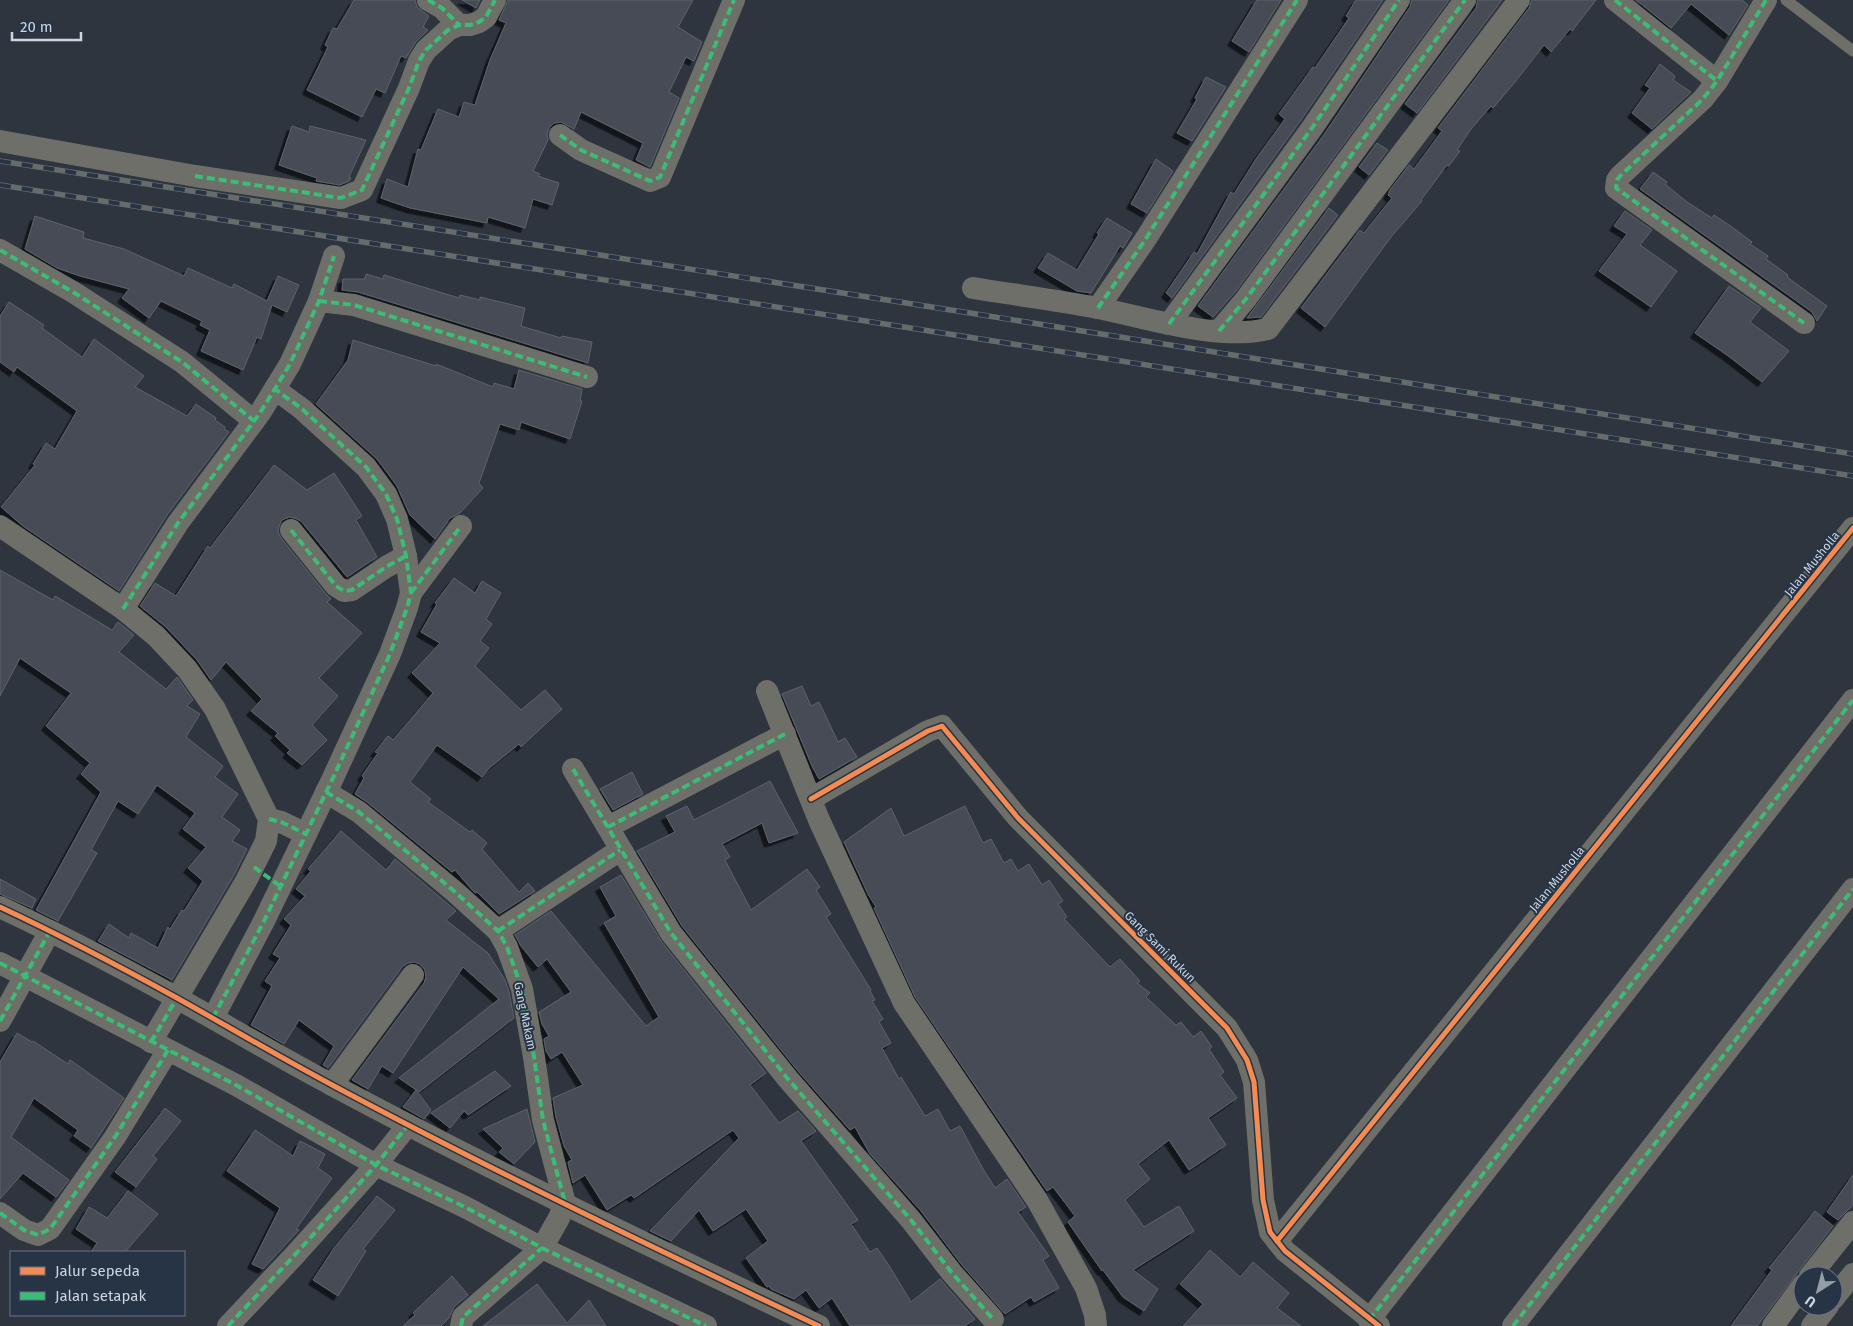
<svg xmlns="http://www.w3.org/2000/svg" width="1853" height="1326" viewBox="0 0 1853 1326" font-family="'Fira Sans',sans-serif">
  <style>
    .building { fill: #464c54; stroke: #5d636b; filter: url(#shadow) }
    .lines { fill: none; stroke-linecap: round; stroke-linejoin: round }
    .lane { stroke: #6e6f69; stroke-width: 11 }
    .street { stroke: #6e6f69; stroke-width: 22 }
    .rail-casing { stroke: #666b6c; stroke-width: 5.5 }
    .rail { stroke: #273446; stroke-width: 4; stroke-dasharray: 11; stroke-linecap: butt }
    .quiet { stroke: #3abd76; stroke-width: 4; stroke-dasharray: 8 4; stroke-linecap: butt }
    .cycleway-casing { stroke: #273446; stroke-width: 8 }
    .cycleway { stroke: #f68b52; stroke-width: 5 }
    .labels { text-anchor: middle; dominant-baseline: central; stroke-width: 4; stroke-linejoin: round; paint-order: stroke }
    .street-label { font-size: 12px; fill: #cdd5e1; stroke: #273446 }
  </style>
  <defs>
    <filter id="shadow"><feDropShadow dx="-4.5" dy="4.5" stdDeviation="0" flood-color="#0009"/></filter>
  </defs>
  <rect width="100%" height="100%" fill="#2e353f"/>
  <!-- building -->
  <g class="building">
    <polygon points="354,0 415,0 417,7 429,16 423,27 428,30 415,43 406,58 401,56 385,93 376,89 362,117 307,90 328,47 325,45 333,28 337,29"/>
    <polygon points="462,0 480,0 476,8"/>
    <polygon points="508,0 693,0 678,27 702,42 694,61 686,57 669,92 679,98 650,167 636,160 643,143 581,112 574,129 561,122 554,123 549,128 547,134 548,140 533,171 540,174 538,176 559,183 552,205 533,199 525,228 488,217 487,223 410,208 381,198 387,179 408,187 418,149 421,150 438,109 459,117 464,102 475,105 490,60 506,23 499,20"/>
    <polygon points="1257,0 1281,0 1249,52 1232,41"/>
    <polygon points="1356,0 1383,0 1301,120 1172,298 1166,293 1194,252 1197,254 1231,192 1234,194 1256,159 1285,119 1279,114 1313,67 1315,68 1349,18 1346,16"/>
    <polygon points="1412,0 1449,0 1236,291 1213,317 1198,306 1323,136 1410,7"/>
    <polygon points="1478,0 1502,0 1417,113 1405,104 1476,8"/>
    <polygon points="1532,0 1596,0 1572,31 1570,29 1551,52 1544,45 1515,82 1493,108 1491,106 1471,129 1457,150 1460,151 1449,166 1447,165 1421,200 1422,201 1391,237 1325,327 1301,308 1360,230 1364,233 1392,198 1388,195 1390,190 1409,165 1414,169 1442,131 1438,128 1529,8"/>
    <polygon points="1636,0 1742,0 1748,5 1729,35 1691,4 1671,28"/>
    <polygon points="1660,64 1675,76 1673,80 1691,92 1652,129 1632,113 1650,88 1645,85"/>
    <polygon points="1206,77 1226,87 1192,141 1177,133 1197,99 1195,98"/>
    <polygon points="292,126 309,132 310,126 366,140 349,177 351,178 349,181 340,185 316,181 317,178 279,165"/>
    <polygon points="1377,143 1388,150 1369,175 1359,167"/>
    <polygon points="1156,159 1173,171 1147,213 1131,204"/>
    <polygon points="1653,172 1667,182 1665,184 1687,202 1712,218 1714,215 1732,227 1752,242 1750,244 1768,256 1766,259 1788,275 1787,277 1827,306 1817,321 1812,312 1640,189"/>
    <polygon points="1329,208 1338,215 1261,317 1247,318"/>
    <polygon points="1625,211 1652,230 1640,245 1677,271 1651,307 1599,271 1627,234 1614,226"/>
    <polygon points="35,216 84,232 83,238 124,249 184,276 188,268 232,288 234,284 267,301 278,276 299,285 287,312 272,305 261,339 257,337 243,370 201,351 210,330 200,325 202,321 161,301 149,318 122,298 129,289 80,276 57,268 25,249"/>
    <polygon points="1107,218 1132,233 1123,248 1120,246 1091,293 1077,291 1038,268 1048,253 1077,270 1099,234 1097,233"/>
    <polygon points="366,274 383,279 384,275 459,298 460,295 480,300 480,297 525,308 521,326 561,338 562,336 592,342 588,363 358,292 342,290 343,279 365,279"/>
    <polygon points="1729,286 1761,308 1750,322 1789,351 1762,382 1727,355 1695,333"/>
    <polygon points="9,302 44,325 42,328 82,357 94,339 144,376 135,387 187,416 196,404 216,418 215,420 225,427 224,429 229,432 167,515 119,591 23,526 1,507 35,465 33,464 46,443 55,449 77,411 17,367 14,372 0,362 0,316"/>
    <polygon points="353,340 436,366 436,364 493,387 494,383 514,389 519,370 582,389 580,401 582,401 570,439 521,422 519,430 500,424 479,483 483,488 460,513 450,518 435,539 410,515 397,486 377,459 316,404 348,360"/>
    <polygon points="274,465 307,490 334,473 362,516 356,520 377,557 347,577 301,521 295,518 289,517 282,520 279,526 278,532 281,538 326,594 331,599 327,602 362,633 319,678 338,696 312,725 327,740 302,765 287,753 290,750 275,736 278,733 251,711 262,699 226,662 211,680 197,660 166,627 140,606 155,583 176,596 208,546 210,548"/>
    <polygon points="0,570 53,600 55,596 112,630 118,622 134,635 119,652 166,689 177,677 193,700 187,706 200,714 186,737 223,766 215,777 238,794 222,817 240,830 232,841 247,849 234,875 172,980 98,941 109,924 129,938 131,933 158,948 168,927 170,929 182,910 184,911 203,881 188,868 206,847 183,829 195,813 157,785 138,814 118,801 91,850 97,853 58,921 36,910 101,792 81,774 90,763 46,726 71,693 20,658 0,696"/>
    <polygon points="454,578 475,593 482,581 501,593 486,619 492,624 480,641 489,648 475,666 521,710 545,690 562,709 521,747 519,744 488,769 482,777 437,745 410,782 431,799 428,802 470,832 472,830 487,843 482,849 519,892 528,883 535,891 499,914 477,892 476,893 473,891 455,870 452,872 367,802 355,794 364,778 362,776 378,753 375,752 388,736 393,740 433,693 412,673 440,643 421,632 437,604 435,603"/>
    <polygon points="802,686 811,706 819,702 838,742 845,738 857,757 819,779 812,766 782,694"/>
    <polygon points="632,772 643,794 613,810 600,789"/>
    <polygon points="770,781 798,833 769,843 762,823 722,844 730,857 725,860 751,910 807,869 820,887 816,890 831,914 826,917 871,990 870,991 875,1000 872,1001 883,1019 879,1022 891,1043 882,1048 899,1079 901,1077 925,1116 938,1109 950,1131 960,1126 983,1169 995,1188 1007,1179 1026,1207 1018,1212 1049,1256 1043,1260 1059,1288 1034,1302 1031,1297 1005,1314 962,1265 921,1211 870,1154 855,1127 850,1130 798,1071 682,926 637,851 675,832 666,816 687,806 694,820"/>
    <polygon points="965,806 983,843 991,839 1004,863 1011,859 1018,871 1029,864 1042,885 1049,880 1063,901 1058,904 1067,917 1064,919 1110,967 1120,959 1140,981 1137,983 1150,993 1146,997 1176,1025 1181,1022 1193,1037 1201,1031 1212,1047 1209,1049 1224,1072 1220,1075 1237,1098 1208,1118 1226,1145 1189,1170 1169,1140 1138,1164 1150,1179 1125,1200 1144,1227 1179,1206 1194,1231 1133,1270 1158,1289 1144,1311 1123,1297 1103,1270 1102,1271 1068,1222 1075,1216 1053,1187 1047,1191 915,997 874,908 876,907 868,894 844,842 891,808 904,836"/>
    <polygon points="341,831 386,870 395,859 456,911 446,920 488,953 505,980 509,992 514,1018 419,1092 399,1078 499,999 463,967 393,1073 382,1066 368,1089 352,1080 424,983 426,977 425,970 420,964 414,962 408,963 402,967 328,1068 323,1065 334,1046 299,1020 284,1044 251,1025 272,986 265,981 280,958 273,954 291,925 284,919 305,896 296,889 311,871 308,869"/>
    <polygon points="621,875 661,941 766,1073 750,1085 779,1123 798,1111 816,1131 801,1141 858,1220 851,1224 870,1252 877,1248 890,1267 911,1302 940,1279 975,1319 965,1326 850,1326 832,1298 819,1308 806,1290 794,1299 771,1289 769,1286 767,1287 746,1258 768,1241 746,1209 713,1231 699,1210 671,1241 650,1231 739,1138 733,1130 634,1198 631,1195 607,1210 585,1175 573,1183 568,1162 572,1160 564,1146 556,1117 553,1098 583,1085 562,1052 551,1059 546,1051 544,1039 549,1036 542,1024 539,1012 571,992 547,959 538,967 521,946 515,935 551,911 646,1026 659,1017 604,923 616,916 600,887"/>
    <polygon points="0,879 36,899 32,908 0,894"/>
    <polygon points="17,1033 32,1042 33,1041 68,1064 70,1060 124,1098 91,1148 74,1136 78,1130 34,1098 11,1137 69,1180 56,1197 23,1173 0,1199 0,1062"/>
    <polygon points="495,1071 511,1086 468,1115 464,1111 450,1128 431,1113"/>
    <polygon points="416,1090 431,1110 424,1119 403,1107"/>
    <polygon points="165,1108 181,1121 153,1156 157,1159 136,1187 115,1172"/>
    <polygon points="527,1109 535,1142 514,1164 499,1152 503,1148 483,1129"/>
    <polygon points="255,1130 293,1156 300,1141 325,1154 318,1168 332,1178 296,1229 299,1230 263,1269 252,1264 280,1208 227,1171"/>
    <polygon points="1853,1175 1853,1205 1838,1220 1827,1212"/>
    <polygon points="128,1191 158,1214 125,1252 91,1252 97,1243 76,1229 89,1207 107,1218"/>
    <polygon points="377,1196 395,1210 363,1249 366,1251 338,1296 313,1280 334,1248"/>
    <polygon points="1815,1211 1833,1226 1757,1326 1731,1326 1772,1270 1769,1268"/>
    <polygon points="1210,1250 1240,1277 1253,1262 1289,1293 1277,1308 1301,1326 1183,1326 1203,1304 1180,1284"/>
    <polygon points="452,1276 468,1295 454,1307 449,1318 441,1326 403,1326 415,1315 413,1313"/>
    <polygon points="537,1284 567,1323 589,1300 606,1326 483,1326"/>
  </g>
  <g class="lines">
    <!-- lane -->
    <polyline class="lane" points="1786,0 1853,51"/>
    <!-- street -->
    <g class="street">
      <polyline points="428,0 442,8 459,25"/>
      <polyline points="1615,0 1717,81"/>
      <polyline points="1766,0 1717,81 1703,99 1620,176 1617,180 1616,188 1804,323"/>
      <polyline points="560,135 581,150 650,181 660,177 734,0"/>
      <polyline points="0,141 195,176 341,198 362,190 409,88 419,61 426,50 448,30 459,25 470,25 479,22 486,17 495,0"/>
      <polyline points="0,250 73,292 182,362 254,421"/>
      <path d="M973 288C1015 295 1057 300 1098 308 1148 318 1218 341 1268 329L1519 0"/>
      <polyline points="319,301 354,305 587,377"/>
      <polyline points="1098,308 1145,240 1297,0"/>
      <polyline points="1169,324 1312,128 1399,0"/>
      <polyline points="1219,331 1246,299 1465,0"/>
      <polyline points="0,526 123,609 156,636 187,669 215,709 269,819 266,841 246,881 151,1042"/>
      <polyline points="291,530 336,586 344,591 352,590 386,567 406,556"/>
      <polyline points="411,593 461,526"/>
      <polyline points="123,609 178,523 260,413 290,364 319,301 334,256"/>
      <polyline points="767,691 819,820 904,1003 1037,1200 1086,1288 1095,1315 1096,1326"/>
      <polyline points="573,769 671,933 788,1079 911,1220 952,1273 993,1319"/>
      <polyline points="326,792 359,812 454,891 498,931 507,947 522,989 534,1057 543,1120 565,1203 559,1218 542,1248 463,1317 461,1326"/>
      <polyline points="811,799 928,731 942,726 1018,818 1227,1028 1247,1060 1254,1082 1263,1200 1270,1232 1285,1251 1379,1326"/>
      <polyline points="269,819 281,822 306,834"/>
      <polyline points="608,827 785,734"/>
      <path d="M0 907C60 935 119 966 177 998 229 1027 281 1058 334 1086 493 1171 656 1249 819 1326"/>
      <polyline points="498,931 620,850"/>
      <polyline points="0,963 236,1085 376,1165 465,1207 542,1248 706,1326"/>
      <polyline points="213,1018 264,921 332,780 390,654 407,608 411,593 406,556 397,519 386,494 366,467 302,409 275,389"/>
      <polyline points="0,1021 50,931"/>
      <polyline points="332,1085 413,975"/>
      <polyline points="0,1213 24,1230 38,1235 50,1229 115,1137 168,1050"/>
      <polyline points="1277,1241 1853,528"/>
      <polyline points="1810,1276 1853,1222"/>
      <polyline points="1833,1299 1853,1274"/>
      <polyline points="1369,1320 1853,700"/>
      <polyline points="228,1326 293,1257 376,1165 408,1125"/>
      <polyline points="1513,1326 1853,889"/>
      <polyline points="1773,1326 1803,1285"/>
      <polyline points="1812,1326 1828,1306"/>
    </g>
    <defs>
      <g id="rail">
        <polyline points="0,161 970,313 1853,454"/>
        <polyline points="0,185 1853,476"/>
      </g>
    </defs>
    <!-- rail casing -->
    <use href="#rail" class="rail-casing"/>
    <!-- rail -->
    <use href="#rail" class="rail"/>
    <!-- quiet -->
    <g class="quiet">
      <polyline points="428,0 442,8 459,25"/>
      <polyline points="1615,0 1717,81"/>
      <polyline points="1766,0 1717,81 1703,99 1620,176 1617,180 1616,188 1804,323"/>
      <polyline points="560,135 581,150 650,181 660,177 734,0"/>
      <polyline points="195,176 341,198 362,190 409,88 419,61 426,50 448,30 459,25 470,25 479,22 486,17 495,0"/>
      <polyline points="0,250 73,292 182,362 254,421"/>
      <polyline points="319,301 354,305 587,377"/>
      <polyline points="1098,308 1145,240 1297,0"/>
      <polyline points="1169,324 1312,128 1399,0"/>
      <polyline points="1219,331 1246,299 1465,0"/>
      <polyline points="291,530 336,586 344,591 352,590 386,567 406,556"/>
      <polyline points="411,593 461,526"/>
      <polyline points="123,609 178,523 260,413 290,364 319,301 334,256"/>
      <polyline points="573,769 671,933 788,1079 911,1220 952,1273 993,1319"/>
      <polyline points="326,792 359,812 454,891 498,931 507,947 522,989 534,1057 543,1120 565,1203"/>
      <polyline points="269,819 281,822 306,834"/>
      <polyline points="608,827 785,734"/>
      <polyline points="254,867 280,886"/>
      <polyline points="498,931 620,850"/>
      <polyline points="0,963 236,1085 376,1165 465,1207 542,1248 706,1326"/>
      <polyline points="213,1018 264,921 332,780 390,654 407,608 411,593 406,556 397,519 386,494 366,467 302,409 275,389"/>
      <polyline points="0,1021 50,931"/>
      <polyline points="151,1042 177,998"/>
      <polyline points="0,1213 24,1230 38,1235 50,1229 115,1137 168,1050"/>
      <polyline points="1369,1320 1853,700"/>
      <polyline points="228,1326 293,1257 376,1165 408,1125"/>
      <polyline points="461,1326 463,1317 542,1248"/>
      <polyline points="1513,1326 1853,889"/>
    </g>
    <defs>
      <g id="cycleway">
        <polyline points="811,799 928,731 942,726 1018,818 1227,1028 1247,1060 1254,1082 1263,1200 1270,1232 1285,1251 1379,1326"/>
        <path d="M0 907C60 935 119 966 177 998 229 1027 281 1058 334 1086 493 1171 656 1249 819 1326"/>
        <polyline points="1277,1241 1853,528"/>
      </g>
    </defs>
    <!-- cycleway casing -->
    <use href="#cycleway" class="cycleway-casing"/>
    <!-- cycleway -->
    <use href="#cycleway" class="cycleway"/>
  </g>
  <g class="labels">
    <!-- street labels -->
    <g class="street-label">
      <text transform="translate(1812 564) rotate(-51)">Jalan Musholla</text>
      <text transform="translate(1557 879) rotate(-51)">Jalan Musholla</text>
      <text transform="translate(1160 947) rotate(45)">Gang Sami Rukun</text>
      <text transform="translate(525 1016) rotate(78)">Gang Makam</text>
    </g>
  </g>
  <!-- legend -->
  <rect x="10" y="1251" width="175" height="65" fill="#273446" stroke="#697484"/>
  <rect x="20" y="1267" width="25" height="8" fill="#f68b52" stroke="#697484"/>
  <text x="55" y="1276" font-size="15" fill="#cdd5e1">Jalur sepeda</text>
  <rect x="20" y="1292" width="25" height="8" fill="#3abd76" stroke="#697484"/>
  <text x="55" y="1301" font-size="15" fill="#cdd5e1">Jalan setapak</text>
  <!-- north arrow -->
  <g transform="translate(1818 1291) rotate(216)"><circle r="24" fill="#273446" stroke="#697484"/>
  <path d="M0-4L9 19L0 12L-9 19Z" fill="#959da8"/>
  <text y="-8" font-size="14" font-weight="bold" text-anchor="middle" fill="#cdd5e1">U</text>
  </g>
  <!-- scale -->
  <path d="M12 32v8h69v-8" fill="none" stroke="#cdd5e1" stroke-width="2.5"/>
  <text x="20" y="32" font-size="15" fill="#cdd5e1" stroke="#273446" stroke-width="4" paint-order="stroke">20 m</text>
</svg>
